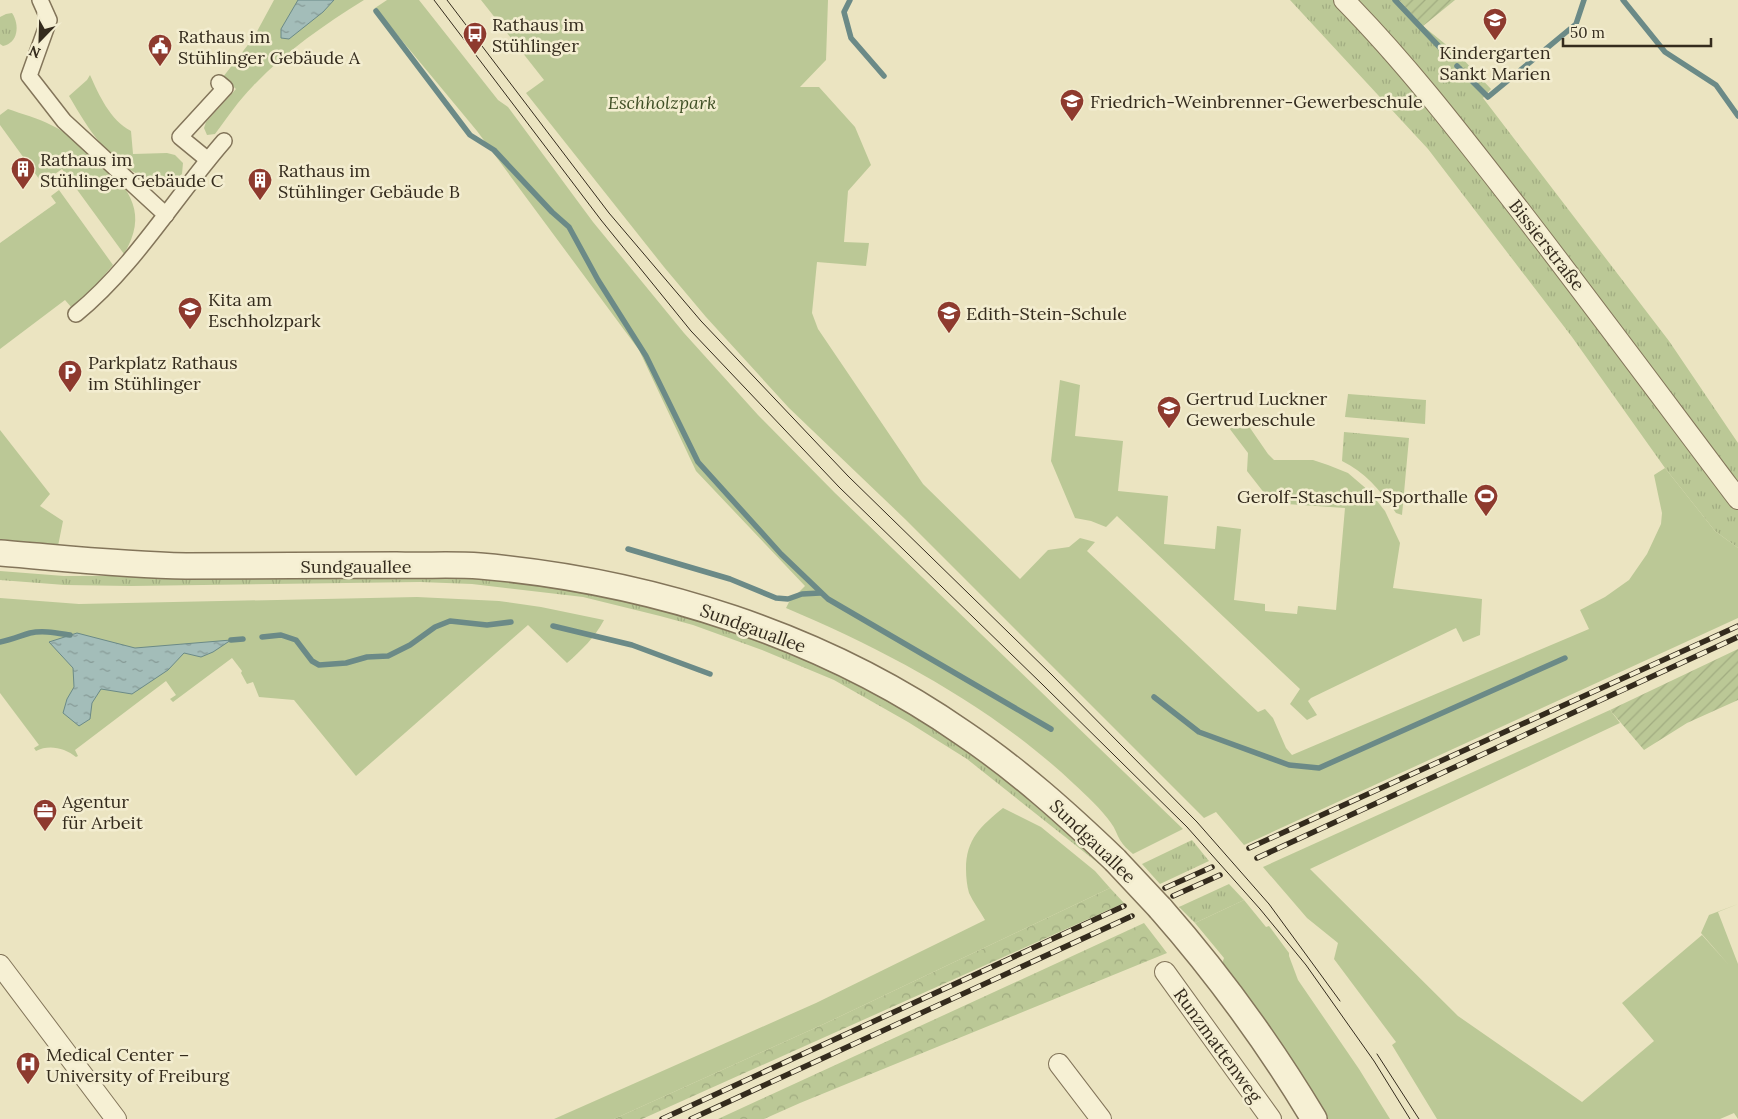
<svg xmlns="http://www.w3.org/2000/svg" width="1738" height="1119" viewBox="0 0 1738 1119" font-family="Lora,serif">
  <style>
    .grass { fill: url(#grass-tufts) }
    .forest { fill: url(#forest-crowns) }
    .park { fill: #bbc896 }
    .garden { fill: url(#garden-furrows) }
    .water { fill: url(#water-ripples); stroke: #6b8a87 }
    .lines { fill: none; stroke-linecap: round; stroke-linejoin: round }
    .stream { stroke: #6b8a87; stroke-width: 5.5 }
    .pedestrian-casing { stroke: #83755a; stroke-width: 18 }
    .minor-casing { stroke: #83755a; stroke-width: 22 }
    .tertiary-casing { stroke: #83755a; stroke-width: 28 }
    .pedestrian { stroke: #f6f0d4; stroke-width: 15 }
    .minor { stroke: #f6f0d4; stroke-width: 20 }
    .tertiary { stroke: #f6f0d4; stroke-width: 25 }
    .tram { stroke: #342b1d; stroke-width: 1 }
    .rail-casing { stroke: #342b1d; stroke-width: 5.5 }
    .rail { stroke: #f3edd0; stroke-width: 4; stroke-dasharray: 11; stroke-linecap: butt }
    .tertiary-bridge-casing { stroke: #83755a; stroke-width: 28; stroke-linecap: butt }
    .tertiary-bridge { stroke: #f6f0d4; stroke-width: 25 }
    .labels { text-anchor: middle; dominant-baseline: central; stroke-width: 5; stroke-linejoin: round; paint-order: stroke }
    .poi-label { font-size: 18px; fill: #342b1d; stroke: #f3edd0; text-anchor: start }
    .park-label { font-size: 18px; font-style: italic; fill: #3f4f25; stroke: #f3edd0 }
    .street-label { font-size: 18px; fill: #342b1d; stroke: #f3edd0 }
  </style>
  <defs>
    <pattern id="grass-tufts" width="24" height="20" patternUnits="userSpaceOnUse" patternTransform="scale(1.25)"><rect width="24" height="20" fill="#bbc896"/><path d="M3 7l-1-3M5 7V3M7 7l1-3M15 17l-1-3M17 17v-4M19 17l1-3" fill="none" stroke="#a1ac81"/></pattern>
    <pattern id="forest-crowns" width="20" height="18" patternUnits="userSpaceOnUse" patternTransform="scale(1.25)"><rect width="20" height="18" fill="#bbc896"/><path d="M2 6a3 3 0 1 1 6 0M12 15a3 3 0 1 1 6 0" fill="none" stroke="#a1ac81"/></pattern>
    <pattern id="garden-furrows" width="10" height="10" patternUnits="userSpaceOnUse" patternTransform="scale(1.25)"><rect width="10" height="10" fill="#bbc896"/><path d="M-1 1l2-2M0 10L10 0M9 11l2-2" fill="none" stroke="#a1ac81"/></pattern>
    <pattern id="water-ripples" width="26" height="14" patternUnits="userSpaceOnUse" patternTransform="scale(1.25)"><rect width="26" height="14" fill="#a3bdb9"/><path d="M2 4q2-2 4 0t4 0M15 11q2-2 4 0t4 0" fill="none" stroke="#869a96"/></pattern>
  </defs>
  <rect width="100%" height="100%" fill="#ebe4c1"/>
  <!-- grass -->
  <g class="grass">
    <polygon points="1290,0 1399,0 1423,26 1460,56 1491,89 1483,98 1669,341 1738,443 1738,548 1715,531 1665,468 1572,337 1428,149"/>
    <path d="M12 13C20 25 18 43 3 46L0 44V17L6 14Z"/>
    <polygon points="1348,394 1426,400 1425,424 1345,417"/>
    <path d="M1344 432 1409 438 1402 515 1396 513C1381 491 1366 473 1342 461Z"/>
    <polygon points="0,571 64,576 172,576 384,572 531,580 652,602 828,666 965,745 1107,864 1103,867 967,759 908,722 834,680 762,650 693,625 660,616 583,597 472,584 420,582 131,586 65,585 0,580"/>
    <polygon points="1192,840 1209,861 1160,884 1142,864"/>
    <polygon points="1229,884 1244,900 1195,923 1179,907"/>
  </g>
  <!-- forest -->
  <g class="forest">
    <polygon points="1110,888 1124,903 642,1119 614,1119 826,1023"/>
    <polygon points="1144,923 1167,953 800,1103 764,1119 718,1119"/>
  </g>
  <!-- park -->
  <g class="park">
    <path d="M274 0H364C324 25 286 51 253 86 239 100 227 118 215 134L207 135 204 128 206 122 236 89 223 77 254 37Z"/>
    <path d="M387 0H419L498 100 508 107 593 222 684 333 758 415 835 493 1183 829 1133 854C1128 850 1123 845 1120 840 1117 835 1115 828 1111 823 1102 810 1086 795 1074 784 994 708 888 651 786 608L789 602 805 586 696 471 639 350 477 131 375 8Z"/>
    <polygon points="481,0 828,0 826,60 800,87 819,87 855,127 871,165 848,191 844,242 869,243 866,266 817,262 812,313 818,329 923,484 1020,579 1048,550 1069,547 1080,538 1095,542 1087,551 1258,712 1265,709 1273,718 1286,748 1292,755 1589,629 1580,610 1605,597 1629,580 1647,554 1661,524 1662,513 1654,475 1665,468 1715,531 1738,548 1738,618 1244,845 1216,812 1204,818 905,519 789,408 706,317 664,267 526,93 544,80"/>
    <path d="M90 75C99 95 110 120 131 131L133 154 167 153 175 155 183 163 182 174C156 194 119 165 102 145 89 130 79 113 69 96L87 80Z"/>
    <path d="M8 109C22 114 38 118 51 125 70 134 85 147 100 161 131 190 148 214 124 254L62 169 42 183 0 125V115Z"/>
    <polygon points="59,190 113,265 94,287 72,308 65,300 0,349 0,243 56,203 51,196"/>
    <polygon points="1060,380 1080,385 1075,436 1123,441 1118,491 1168,496 1164,544 1215,549 1217,526 1241,529 1234,600 1265,604 1265,611 1297,614 1298,606 1336,610 1345,508 1272,503 1247,471 1248,453 1223,420 1248,425 1268,454 1274,460 1313,460 1328,465 1348,473 1369,491 1385,511 1400,543 1393,588 1482,599 1480,635 1463,642 1456,628 1311,698 1308,701 1317,715 1307,720 1290,704 1300,689 1117,516 1106,527 1091,521 1075,518 1051,461"/>
    <polygon points="0,430 50,494 40,506 63,521 58,546 0,539"/>
    <path d="M417 597 499 601 541 607 604 620C595 637 581 651 567 663L528 625 356 776 294 700 259 697 253 682 247 684 241 673 242 671 232 658 173 702 170 699 176 695 166 681 75 750 78 756 76 757C65 748 49 744 36 751L34 748 39 745 0 693V598L79 604Z"/>
    <polygon points="1610,710 1620,723 1310,869 1458,1016 1582,1102 1654,1041 1622,1003 1702,935 1728,964 1701,933 1709,915 1738,904 1718,912 1738,964 1738,1119 1734,1113 1720,1119 1437,1119 1392,1045 1396,1042 1334,959 1338,943 1307,918 1263,867"/>
    <path d="M1003 808 1041 827 1095 871 1110 888 826 1023 614 1119H554L816 1003 985 920C980 911 973 902 969 893 967 886 966 877 966 869 966 839 981 826 1003 808Z"/>
    <polygon points="1244,900 1266,927 1269,926 1289,953 1289,956 1298,980 1359,1069 1390,1119 1326,1119 1294,1064 1222,964 1224,958 1195,923"/>
  </g>
  <!-- garden -->
  <g class="garden">
    <polygon points="1399,0 1455,0 1423,26"/>
    <polygon points="1738,649 1738,700 1687,723 1644,750 1610,710"/>
  </g>
  <!-- water -->
  <g class="water">
    <polygon points="298,0 334,0 323,12 289,39 281,38 281,29"/>
    <polygon points="77,633 135,648 231,640 213,652 201,657 184,653 168,670 132,694 101,689 92,703 90,719 79,726 63,713 67,699 74,687 73,668 49,642"/>
  </g>
  <g class="lines">
    <!-- stream -->
    <g class="stream">
      <polyline points="850,0 844,12 851,38 884,76"/>
      <polyline points="1395,0 1449,57"/>
      <polyline points="1623,0 1665,52 1716,85 1738,116"/>
      <polyline points="376,11 470,135 494,150 552,212 569,227 598,280 646,356 698,462 781,554 828,599 1051,729"/>
      <polyline points="1457,66 1488,97 1576,24 1584,0"/>
      <polyline points="628,549 730,579 776,598 788,599 802,594 820,593"/>
      <polyline points="553,626 632,645 710,674"/>
      <polyline points="262,637 281,635 296,640 312,661 319,665 346,663 367,657 388,656 410,645 435,627 450,621 487,625 511,622"/>
      <polyline points="231,640 243,639"/>
      <path d="M0 642C11 640 20 636 30 633 43 630 57 633 70 635"/>
      <polyline points="1154,697 1199,732 1289,765 1319,768 1565,658"/>
    </g>
    <defs>
      <g id="pedestrian">
        <polyline points="40,0 49,20 29,76 64,121 166,215"/>
        <polyline points="208,160 180,137 225,88 219,83"/>
        <path d="M76 314C134 267 175 197 224 141"/>
      </g>
      <g id="minor">
        <path d="M1344 0C1408 65 1463 137 1519 209 1593 305 1665 402 1738 499"/>
        <polyline points="0,965 116,1119"/>
        <polyline points="1165,972 1271,1119"/>
        <polyline points="1059,1064 1101,1119"/>
      </g>
      <g id="tertiary">
        <path d="M0 553C62 558 124 565 186 566 256 566 326 565 396 565 424 566 452 564 480 566 651 581 822 635 963 733 1018 770 1067 814 1115 860"/>
        <path d="M1160 908C1218 974 1269 1044 1314 1119"/>
      </g>
    </defs>
    <!-- pedestrian casing -->
    <use href="#pedestrian" class="pedestrian-casing"/>
    <!-- minor casing -->
    <use href="#minor" class="minor-casing"/>
    <!-- tertiary casing -->
    <use href="#tertiary" class="tertiary-casing"/>
    <!-- pedestrian -->
    <use href="#pedestrian" class="pedestrian"/>
    <!-- minor -->
    <use href="#minor" class="minor"/>
    <!-- tertiary -->
    <use href="#tertiary" class="tertiary"/>
    <!-- tram -->
    <g class="tram">
      <polyline points="434,0 601,220 691,331 839,487 1043,685 1187,827 1260,909 1306,965 1374,1061 1410,1119"/>
      <polyline points="447,0 609,213 701,321 848,476 1052,675 1197,822 1269,904 1340,1001"/>
      <polyline points="1377,1054 1419,1119"/>
    </g>
    <defs>
      <g id="rail">
        <polyline points="1249,848 1738,626"/>
        <polyline points="1257,858 1738,637"/>
        <polyline points="1165,888 1212,867"/>
        <polyline points="1173,896 1220,875"/>
        <polyline points="662,1119 1124,906"/>
        <polyline points="691,1119 1132,916"/>
      </g>
    </defs>
    <!-- rail casing -->
    <use href="#rail" class="rail-casing"/>
    <!-- rail -->
    <use href="#rail" class="rail"/>
    <defs>
      <polyline id="tertiary-bridge" points="1115,860 1160,908"/>
    </defs>
    <!-- tertiary-bridge casing -->
    <use href="#tertiary-bridge" class="tertiary-bridge-casing"/>
    <!-- tertiary-bridge -->
    <use href="#tertiary-bridge" class="tertiary-bridge"/>
  </g>
  <!-- icons -->
  <defs>
    <symbol id="school-pin" viewBox="-11 -11 22 30"><path d="M0 17L-7.5 6A9.5 9.5 0 1 1 7.5 6Z" fill="#8e3a2e" stroke="#f3edd0"/><path d="M0-5L7-2L0 1L-7-2ZM-4 1L0 2.5L4 1V4Q0 6-4 4Z" fill="#fff"/></symbol>
    <symbol id="bus-pin" viewBox="-11 -11 22 30"><path d="M0 17L-7.5 6A9.5 9.5 0 1 1 7.5 6Z" fill="#8e3a2e" stroke="#f3edd0"/><path d="M-5-6H5V4H4V6H2V4H-2V6H-4V4H-5ZM-3.5-4V0h7V-4ZM-3.5 1.2v1.5H-2V1.2ZM2 1.2v1.5H3.5V1.2Z" fill="#fff"/></symbol>
    <symbol id="civic-pin" viewBox="-11 -11 22 30"><path d="M0 17L-7.5 6A9.5 9.5 0 1 1 7.5 6Z" fill="#8e3a2e" stroke="#f3edd0"/><path d="M-.6-6.5H3V-4.5H.6V-3L4-1V1h2V6H-6V1h2V-1L-.6-3ZM-1.2 2.5V6h2.4V2.5Z" fill="#fff"/></symbol>
    <symbol id="building-pin" viewBox="-11 -11 22 30"><path d="M0 17L-7.5 6A9.5 9.5 0 1 1 7.5 6Z" fill="#8e3a2e" stroke="#f3edd0"/><path d="M-4-6H4V6H1V3H-1V6H-4ZM-2.5-4.3h1.7v1.8h-1.7ZM.8-4.3h1.7v1.8H.8ZM-2.5-1h1.7V.8h-1.7ZM.8-1h1.7V.8H.8Z" fill="#fff"/></symbol>
    <symbol id="parking-pin" viewBox="-11 -11 22 30"><path d="M0 17L-7.5 6A9.5 9.5 0 1 1 7.5 6Z" fill="#8e3a2e" stroke="#f3edd0"/><path d="M-3.5-5.5H1a3.5 3.5 0 0 1 0 7H-1V5.5H-3.5ZM-1-3.4V-.6H.8a1.4 1.4 0 0 0 0-2.8Z" fill="#fff"/></symbol>
    <symbol id="stadium-pin" viewBox="-11 -11 22 30"><path d="M0 17L-7.5 6A9.5 9.5 0 1 1 7.5 6Z" fill="#8e3a2e" stroke="#f3edd0"/><path d="M0-5a6.5 5 0 1 0 0 10a6.5 5 0 1 0 0-10ZM-3.5-1.8h7v3.6h-7Z" fill="#fff"/></symbol>
    <symbol id="office-pin" viewBox="-11 -11 22 30"><path d="M0 17L-7.5 6A9.5 9.5 0 1 1 7.5 6Z" fill="#8e3a2e" stroke="#f3edd0"/><path d="M-6-3h4V-5.5h4V-3h4V5H-6ZM-1-4.5V-3h2v-1.5ZM-6 0V1H6V0Z" fill="#fff"/></symbol>
    <symbol id="hospital-pin" viewBox="-11 -11 22 30"><path d="M0 17L-7.5 6A9.5 9.5 0 1 1 7.5 6Z" fill="#8e3a2e" stroke="#f3edd0"/><path d="M-5-5h3v3.5h4V-5h3V5h-3V1.5h-4V5h-3Z" fill="#fff"/></symbol>
  </defs>
  <g fill-rule="evenodd">
    <use href="#school-pin" x="1481" y="6" width="28" height="38"/>
    <use href="#bus-pin" x="461" y="20" width="28" height="38"/>
    <use href="#civic-pin" x="146" y="32" width="28" height="38"/>
    <use href="#school-pin" x="1058" y="87" width="28" height="38"/>
    <use href="#building-pin" x="9" y="155" width="28" height="38"/>
    <use href="#building-pin" x="246" y="166" width="28" height="38"/>
    <use href="#school-pin" x="176" y="295" width="28" height="38"/>
    <use href="#school-pin" x="935" y="299" width="28" height="38"/>
    <use href="#parking-pin" x="56" y="358" width="28" height="38"/>
    <use href="#school-pin" x="1155" y="394" width="28" height="38"/>
    <use href="#stadium-pin" x="1472" y="482" width="28" height="38"/>
    <use href="#office-pin" x="31" y="797" width="28" height="38"/>
    <use href="#hospital-pin" x="14" y="1050" width="28" height="38"/>
  </g>
  <g class="labels">
    <!-- poi labels -->
    <g class="poi-label">
      <text x="492" y="24">Rathaus im<tspan x="492" dy="21">Stühlinger</tspan></text>
      <text x="178" y="36">Rathaus im<tspan x="178" dy="21">Stühlinger Gebäude A</tspan></text>
      <text x="1495" y="52" text-anchor="middle">Kindergarten<tspan x="1495" dy="21">Sankt Marien</tspan></text>
      <text x="1090" y="101">Friedrich-Weinbrenner-Gewerbeschule</text>
      <text x="40" y="159">Rathaus im<tspan x="40" dy="21">Stühlinger Gebäude C</tspan></text>
      <text x="278" y="170">Rathaus im<tspan x="278" dy="21">Stühlinger Gebäude B</tspan></text>
      <text x="208" y="299">Kita am<tspan x="208" dy="21">Eschholzpark</tspan></text>
      <text x="966" y="313">Edith-Stein-Schule</text>
      <text x="88" y="362">Parkplatz Rathaus<tspan x="88" dy="21">im Stühlinger</tspan></text>
      <text x="1186" y="398">Gertrud Luckner<tspan x="1186" dy="21">Gewerbeschule</tspan></text>
      <text x="1468" y="496" text-anchor="end">Gerolf-Staschull-Sporthalle</text>
      <text x="62" y="801">Agentur<tspan x="62" dy="21">für Arbeit</tspan></text>
      <text x="46" y="1054">Medical Center –<tspan x="46" dy="21">University of Freiburg</tspan></text>
    </g>
    <!-- park labels -->
    <g class="park-label">
      <text x="662" y="102">Eschholzpark</text>
    </g>
    <!-- street labels -->
    <g class="street-label">
      <text transform="translate(1547 245) rotate(52)">Bissierstraße</text>
      <text x="356" y="566">Sundgauallee</text>
      <text transform="translate(753 628) rotate(20)">Sundgauallee</text>
      <text transform="translate(1093 841) rotate(44)">Sundgauallee</text>
      <text transform="translate(1218 1045) rotate(54)">Runzmattenweg</text>
    </g>
  </g>
  <!-- north arrow -->
  <g transform="translate(40 40) rotate(203)" stroke="#f3edd0" stroke-width="4" paint-order="stroke">
  <path d="M0-4L9 19L0 12L-9 19Z" fill="#342b1d"/>
  <text y="-8" font-size="14" font-weight="bold" text-anchor="middle" fill="#342b1d">N</text>
  </g>
  <!-- scale -->
  <path d="M1563 38v8h148v-8" fill="none" stroke="#342b1d" stroke-width="2.5"/>
  <text x="1570" y="38" font-size="15" fill="#342b1d" stroke="#f3edd0" stroke-width="4" paint-order="stroke">50 m</text>
</svg>
